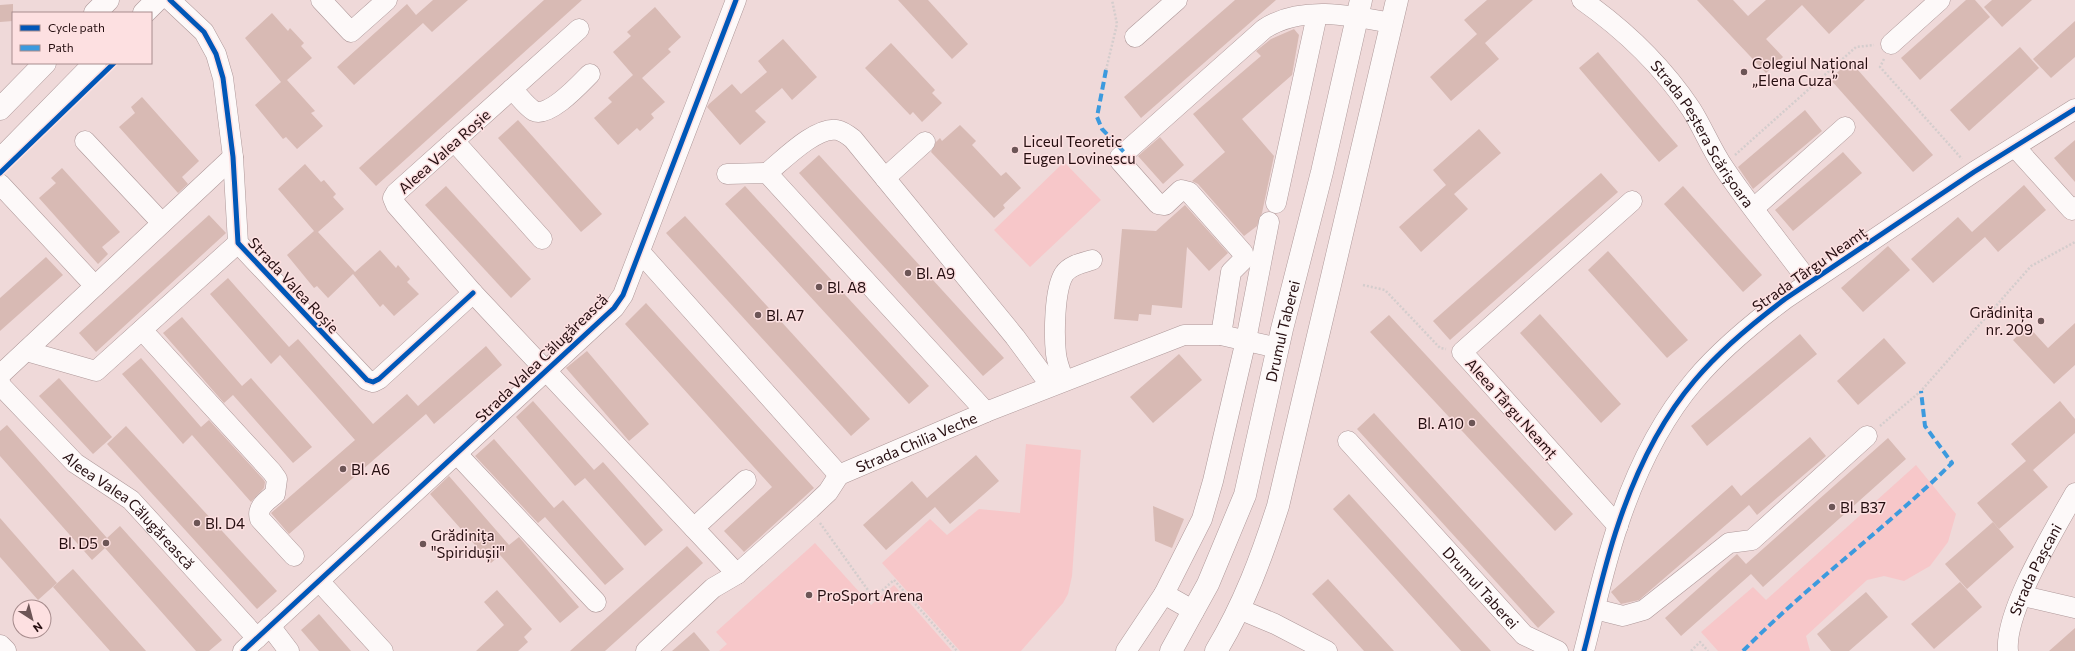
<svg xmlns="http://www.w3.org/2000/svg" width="2075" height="651" viewBox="0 0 2075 651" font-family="Commissioner,sans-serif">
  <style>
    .green { fill: #f7c7c9 }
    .building { fill: #d8bab4 }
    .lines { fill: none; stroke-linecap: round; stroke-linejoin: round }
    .minor-casing { stroke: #ae9899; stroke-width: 21 }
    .major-casing { stroke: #ae9899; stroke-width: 23 }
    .path { stroke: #d4cdcd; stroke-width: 2.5; stroke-dasharray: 2 2; stroke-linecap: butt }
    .minor { stroke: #fdf9f9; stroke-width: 20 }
    .major { stroke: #fdf9f9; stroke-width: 22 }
    .quiet { stroke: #3c9ade; stroke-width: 4; stroke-dasharray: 8 4; stroke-linecap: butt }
    .cycleway-casing { stroke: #fde0e1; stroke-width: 8 }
    .cycleway { stroke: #0057b8; stroke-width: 5 }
    .poi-dot { fill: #6c5556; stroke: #fde0e1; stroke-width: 1.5 }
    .labels { text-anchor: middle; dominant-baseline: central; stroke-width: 3; stroke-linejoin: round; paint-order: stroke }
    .poi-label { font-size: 15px; fill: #250e10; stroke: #fde0e1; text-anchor: start }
    .street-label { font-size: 15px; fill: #250e10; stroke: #fde0e1 }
  </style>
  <rect width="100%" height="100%" fill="#efd9d9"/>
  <!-- green -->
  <g class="green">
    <polygon points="1064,162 1101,200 1030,267 994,230"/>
    <polygon points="1026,444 1081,450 1072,576 1068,594 1063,603 1021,651 960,651 882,563 930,519 947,535 979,509 1020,513"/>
    <polygon points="1916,465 1956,514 1948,542 1930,566 1904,581 1884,576 1867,580 1806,636 1810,651 1718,651 1701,632 1753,587 1766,600"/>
    <polygon points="815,543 871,605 894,585 952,651 719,651 727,644 716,632"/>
  </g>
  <!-- building -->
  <g class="building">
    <polygon points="433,0 468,0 432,32 423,23 354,85 337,67 407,4 416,15"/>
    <polygon points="544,0 582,0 376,186 359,168"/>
    <polygon points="898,0 928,0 968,44 952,59"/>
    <polygon points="1235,0 1276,0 1141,118 1124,97"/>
    <polygon points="1487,0 1533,0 1485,43 1499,59 1451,101 1430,77 1477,34 1464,20"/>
    <polygon points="1697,0 1733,0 1748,16 1766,0 1865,0 1829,34 1802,5 1766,39 1783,57 1766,73"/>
    <polygon points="1966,0 1975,0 1990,17 1920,80 1901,58"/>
    <polygon points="1992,0 2032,0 2002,27 1984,7"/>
    <polygon points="13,4 13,21 0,22 0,5"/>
    <polygon points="655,7 681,37 668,49 671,52 642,78 665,102 651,114 654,118 640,131 637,128 618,145 594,118 612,102 608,98 633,75 613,52 631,36 627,32"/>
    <polygon points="272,13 288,31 290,28 304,43 301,46 312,58 287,80 315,111 311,113 323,126 297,149 286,137 283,139 255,105 281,82 245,38"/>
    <polygon points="2075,21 2075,57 2051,78 2033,59"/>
    <polygon points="1294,29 1299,35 1292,75 1242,119 1274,156 1262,213 1257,226 1244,236 1198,184 1192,181 1225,152 1193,114 1261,56 1256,51 1271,39"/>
    <polygon points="783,39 817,77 792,100 782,88 755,111 766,122 740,145 707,107 709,104 732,84 741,94 767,72 758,61"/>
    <polygon points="891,43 935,90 932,93 942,103 922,122 913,112 910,115 865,68"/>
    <polygon points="2020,47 2039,68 1969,131 1950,110"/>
    <polygon points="1598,52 1678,146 1659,162 1579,68"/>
    <polygon points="1850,61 1933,155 1913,172 1830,79"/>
    <polygon points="142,97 199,161 182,177 188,184 178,193 119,127 135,113 131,107"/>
    <polygon points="1805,110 1822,131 1753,189 1738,167"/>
    <polygon points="518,120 602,214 581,232 498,138"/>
    <polygon points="960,125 976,141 972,145 1001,176 1006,172 1021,188 1003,205 1005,208 994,218 931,152 936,142 940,138 942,141"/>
    <polygon points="1479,129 1501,153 1454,194 1468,209 1421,252 1399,227 1446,185 1433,170"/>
    <polygon points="1160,137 1184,165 1163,184 1138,156"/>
    <polygon points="2075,140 2075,182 2054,158"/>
    <polygon points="1843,152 1862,173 1793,231 1775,210"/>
    <polygon points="819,155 1004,358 983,376 799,173"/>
    <polygon points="305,164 321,182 324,180 336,194 333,197 344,209 318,232 355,272 380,250 396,268 398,265 410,279 407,282 419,294 394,316 383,304 380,307 353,274 328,298 317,286 314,288 287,255 314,231 278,189"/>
    <polygon points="62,168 120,232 102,247 108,254 98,264 39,198 56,183 51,178"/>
    <polygon points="1601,173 1618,192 1450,340 1433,321"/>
    <polygon points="2024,185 2046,210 1998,252 1985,237 1933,283 1911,259 1958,217 1972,232"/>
    <polygon points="446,186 531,279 511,298 425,205"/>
    <polygon points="745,186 929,386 909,404 725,204"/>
    <polygon points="1683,186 1762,275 1743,292 1664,204"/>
    <polygon points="1185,205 1228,253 1209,271 1187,247 1182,308 1152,305 1151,315 1139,314 1138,321 1114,319 1122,229 1156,231"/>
    <polygon points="209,215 226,233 96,352 79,333"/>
    <polygon points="685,216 870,419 851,436 666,233"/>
    <polygon points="1888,246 1910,270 1863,312 1841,288"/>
    <polygon points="1608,251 1688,340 1667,358 1588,270"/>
    <polygon points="46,257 63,275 0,331 0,298"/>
    <polygon points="228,278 289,347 298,339 373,424 407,394 418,406 486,346 502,365 434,424 426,414 289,534 271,513 355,440 280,355 271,364 210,294"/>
    <polygon points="646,303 814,488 744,552 724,531 772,487 625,324"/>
    <polygon points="1540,314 1621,404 1601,423 1520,333"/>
    <polygon points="1389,315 1573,514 1555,531 1370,332"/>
    <polygon points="182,317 242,386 251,378 312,447 293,463 233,395 224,403 163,333"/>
    <polygon points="2075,323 2075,365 2054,384 2013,340 2028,326 2048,348"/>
    <polygon points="1800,334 1817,354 1707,446 1691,426"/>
    <polygon points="1884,338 1906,363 1858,405 1837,381"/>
    <polygon points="587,351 649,424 629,441 566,368"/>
    <polygon points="1179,354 1202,380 1153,423 1130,397"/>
    <polygon points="141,358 201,427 209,420 263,479 265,482 264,488 251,502 192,435 183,444 122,374"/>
    <polygon points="59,378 112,437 93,454 39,396"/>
    <polygon points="533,401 594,470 603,462 663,530 645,546 585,478 575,486 516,417"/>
    <polygon points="2060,401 2075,419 2075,433 2033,470 2048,487 1999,529 1977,503 2026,461 2011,444"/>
    <polygon points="1374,413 1555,612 1538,628 1357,429"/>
    <polygon points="7,425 107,538 120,526 222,640 209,651 196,651 105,548 92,560 0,456 0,431"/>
    <polygon points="126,426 277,591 257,609 107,444"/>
    <polygon points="1810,437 1826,456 1757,515 1749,505 1639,600 1621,604 1611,592 1732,485 1741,496"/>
    <polygon points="1888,438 1906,459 1763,587 1751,574 1681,636 1665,618 1737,554 1746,564"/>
    <polygon points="494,439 554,508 563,500 624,569 605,585 545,517 538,523 475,456"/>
    <polygon points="976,455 999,481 950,524 935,507 886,550 863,525 912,481 927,498"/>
    <polygon points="449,476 509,545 519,537 579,607 560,623 500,555 491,563 430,494"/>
    <polygon points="1349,494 1491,651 1461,651 1333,509"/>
    <polygon points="1153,506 1184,519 1172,548 1155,541"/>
    <polygon points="0,518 57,583 38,600 0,557"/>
    <polygon points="1993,522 2014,547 1967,589 1945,564"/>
    <polygon points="687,546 703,563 605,651 570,651"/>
    <polygon points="73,569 146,651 110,651 53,587"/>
    <polygon points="1328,579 1394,651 1364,651 1312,594"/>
    <polygon points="1960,582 1982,607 1934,649 1911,624"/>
    <polygon points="497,590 532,629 524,637 528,642 518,651 476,651 504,625 484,602"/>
    <polygon points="1866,592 1888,617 1849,651 1831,651 1817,634"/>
    <polygon points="319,614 351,651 319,651 301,630"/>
    <polygon points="2075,628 2075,651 2049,651"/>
    <polygon points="694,632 710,651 672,651"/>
  </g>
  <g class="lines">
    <defs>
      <g id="minor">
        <polyline points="170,0 204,32 216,54 223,78 233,157 238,243 367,380 373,382 379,379 473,293"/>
        <polyline points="321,0 351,32 387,0"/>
        <path id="s1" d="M1582 0C1625 30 1662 66 1691 109 1703 128 1711 149 1724 168 1750 207 1781 244 1809 282"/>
        <polyline points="579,29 396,193 393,198 396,205 473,293 737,574"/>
        <polyline points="1135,37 1177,0"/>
        <polyline points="1891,44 1940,0"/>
        <path d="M512 89C519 96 526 106 534 111 549 118 580 84 590 74"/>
        <polyline points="85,141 162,223"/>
        <polyline points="454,141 542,239"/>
        <polyline points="2015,147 2072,210 2075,207"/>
        <path d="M767 173C782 161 816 126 837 130 843 131 848 135 853 139L1015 337 1051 386"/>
        <polyline points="727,174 767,173 986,412"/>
        <polyline points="885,178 925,142"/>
        <polyline points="0,184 95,286"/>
        <polyline points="1276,203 1317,15"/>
        <polyline points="1754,208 1845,127"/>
        <polyline points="640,252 839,475"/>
        <path d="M142 330 272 472 277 479 275 494C267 501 256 507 260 519L294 556"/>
        <path d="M1221 335 1231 272 1244 259 1243 253 1189 192 1181 190 1165 205 1158 204 1120 161V157L1264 29C1300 5 1350 15 1391 23"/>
        <polyline points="26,351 96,371 238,243"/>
        <polyline points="0,375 233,157"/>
        <path d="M1064 381C1061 373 1057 363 1056 354 1054 336 1054 290 1064 274 1070 265 1082 263 1092 260"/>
        <path id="s2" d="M0 383 2 387 75 463 131 500 257 638"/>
        <path id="s3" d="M1348 441 1524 635 1558 651"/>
        <polyline points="457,454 596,602"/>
        <path id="s4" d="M839 475 986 412 1184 335H1221L1278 348"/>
        <polyline points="1618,526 1462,352 1632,201"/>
        <polyline points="694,528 746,480"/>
        <polyline points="319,581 383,651"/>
        <polyline points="1164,594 1194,611"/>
        <polyline points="2023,596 2075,608"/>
        <polyline points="1239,609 1275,624 1327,651"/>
        <polyline points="1595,609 1623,616 1644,610 1729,543 1752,540 1867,436"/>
        <polyline points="270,626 289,651"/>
        <polyline points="243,651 614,308 623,295 736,0"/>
        <polyline points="646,651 713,588 737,574 810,509 828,492 839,475"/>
        <polyline points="1126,651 1164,594 1202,519 1213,481 1246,340 1269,222"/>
        <path d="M1584 651C1595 609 1604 566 1618 525 1635 474 1660 421 1695 380 1721 349 1753 323 1785 299L1974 172 2075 109"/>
        <path id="s5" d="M2008 651C2004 612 2055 529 2075 493"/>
      </g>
      <g id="major">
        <polyline points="95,13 108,0"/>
        <polyline points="144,13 157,0"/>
        <polyline points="0,109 45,63"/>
        <polyline points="0,160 95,63"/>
        <polyline points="0,646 5,651"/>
        <path id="s6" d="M1171 651 1208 584 1245 495 1282 329 1322 172 1361 0"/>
        <path d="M1216 651C1244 605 1262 556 1278 506L1397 0"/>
      </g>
    </defs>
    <!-- minor casing -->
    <use href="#minor" class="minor-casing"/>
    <!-- major casing -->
    <use href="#major" class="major-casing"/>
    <!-- path -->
    <g class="path">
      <polyline points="1884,59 1880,67 1962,159"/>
      <polyline points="1106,70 1117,24 1112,0"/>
      <polyline points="1735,155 1856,47 1874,45"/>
      <polyline points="1363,285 1385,290 1440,348 1446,349"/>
      <polyline points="1880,426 1921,391 2031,266 2075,242"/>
      <polyline points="820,523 870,593 877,595 894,580 957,651"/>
      <polyline points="1691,651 1700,642 1708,651"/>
    </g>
    <!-- minor -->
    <use href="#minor" class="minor"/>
    <!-- major -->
    <use href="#major" class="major"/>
    <!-- quiet -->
    <g class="quiet">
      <polyline points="1106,70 1097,117 1102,129 1124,152"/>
      <path d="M1743 651C1809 584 1885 529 1952 463L1925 426 1921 391"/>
    </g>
    <defs>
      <g id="cycleway">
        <polyline points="170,0 204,32 216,54 223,78 233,157 238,243 367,380 373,382 379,379 473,293"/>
        <polyline points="0,173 114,63"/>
        <polyline points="243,651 614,308 623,295 736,0"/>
        <path d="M1584 651C1595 609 1604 566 1618 525 1635 474 1660 421 1695 380 1721 349 1753 323 1785 299L1974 172 2075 109"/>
      </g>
    </defs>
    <!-- cycleway casing -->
    <use href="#cycleway" class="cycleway-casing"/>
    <!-- cycleway -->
    <use href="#cycleway" class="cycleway"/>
  </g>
  <!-- markers -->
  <g class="poi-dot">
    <circle cx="1744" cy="72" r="4"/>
    <circle cx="1015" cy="150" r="4"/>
    <circle cx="908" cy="273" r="4"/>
    <circle cx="819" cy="287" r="4"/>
    <circle cx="758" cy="315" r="4"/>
    <circle cx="2041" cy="321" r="4"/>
    <circle cx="1472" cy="423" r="4"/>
    <circle cx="343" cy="469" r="4"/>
    <circle cx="1832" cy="507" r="4"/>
    <circle cx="197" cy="523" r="4"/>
    <circle cx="106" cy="543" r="4"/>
    <circle cx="423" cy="544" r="4"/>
    <circle cx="809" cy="595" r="4"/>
  </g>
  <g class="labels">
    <!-- poi labels -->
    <g class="poi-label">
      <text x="1752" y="63">Colegiul Național<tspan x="1752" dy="17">„Elena Cuza”</tspan></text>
      <text x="1023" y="141">Liceul Teoretic<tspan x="1023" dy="17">Eugen Lovinescu</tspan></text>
      <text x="916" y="273">Bl. A9</text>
      <text x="827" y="287">Bl. A8</text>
      <text x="2033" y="312" text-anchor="end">Grădinița<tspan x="2033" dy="17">nr. 209</tspan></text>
      <text x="766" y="315">Bl. A7</text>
      <text x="1464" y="423" text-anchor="end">Bl. A10</text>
      <text x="351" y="469">Bl. A6</text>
      <text x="1840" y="507">Bl. B37</text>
      <text x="205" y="523">Bl. D4</text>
      <text x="431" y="535">Grădiniţa<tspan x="431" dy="17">"Spiridușii"</tspan></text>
      <text x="98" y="543" text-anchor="end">Bl. D5</text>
      <text x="817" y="595">ProSport Arena</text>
    </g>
    <!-- street labels -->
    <g class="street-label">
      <text stroke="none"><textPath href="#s1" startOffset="182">Strada Peștera Scărișoara</textPath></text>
      <text transform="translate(444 151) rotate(-42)">Aleea Valea Roșie</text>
      <text transform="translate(1809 269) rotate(-35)">Strada Târgu Neamț</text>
      <text transform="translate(294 285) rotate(47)">Strada Valea Roșie</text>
      <text stroke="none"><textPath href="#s6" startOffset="341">Drumul Taberei</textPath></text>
      <text transform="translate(541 358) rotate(-44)">Strada Valea Călugărească</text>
      <text transform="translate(1512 408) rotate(48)">Aleea Târgu Neamț</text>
      <text stroke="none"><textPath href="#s4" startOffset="84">Strada Chilia Veche</textPath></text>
      <text stroke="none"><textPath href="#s2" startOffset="182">Aleea Valea Călugărească</textPath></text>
      <text stroke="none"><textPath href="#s5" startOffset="87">Strada Pașcani</textPath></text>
      <text stroke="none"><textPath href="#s3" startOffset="198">Drumul Taberei</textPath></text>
    </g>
  </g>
  <!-- legend -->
  <rect x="12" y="12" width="140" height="52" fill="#fde0e1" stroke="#a78c8d"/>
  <rect x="20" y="25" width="20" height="6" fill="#0057b8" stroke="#a78c8d"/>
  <text x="48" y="32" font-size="12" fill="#250e10">Cycle path</text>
  <rect x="20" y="45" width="20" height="6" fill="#3c9ade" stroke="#a78c8d"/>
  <text x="48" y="52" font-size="12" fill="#250e10">Path</text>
  <!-- north arrow -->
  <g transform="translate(32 619) rotate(144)"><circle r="19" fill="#fde0e1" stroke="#a78c8d"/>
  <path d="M0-3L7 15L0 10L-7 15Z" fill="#6c5556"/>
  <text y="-6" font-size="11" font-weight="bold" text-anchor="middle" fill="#250e10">N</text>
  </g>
</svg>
